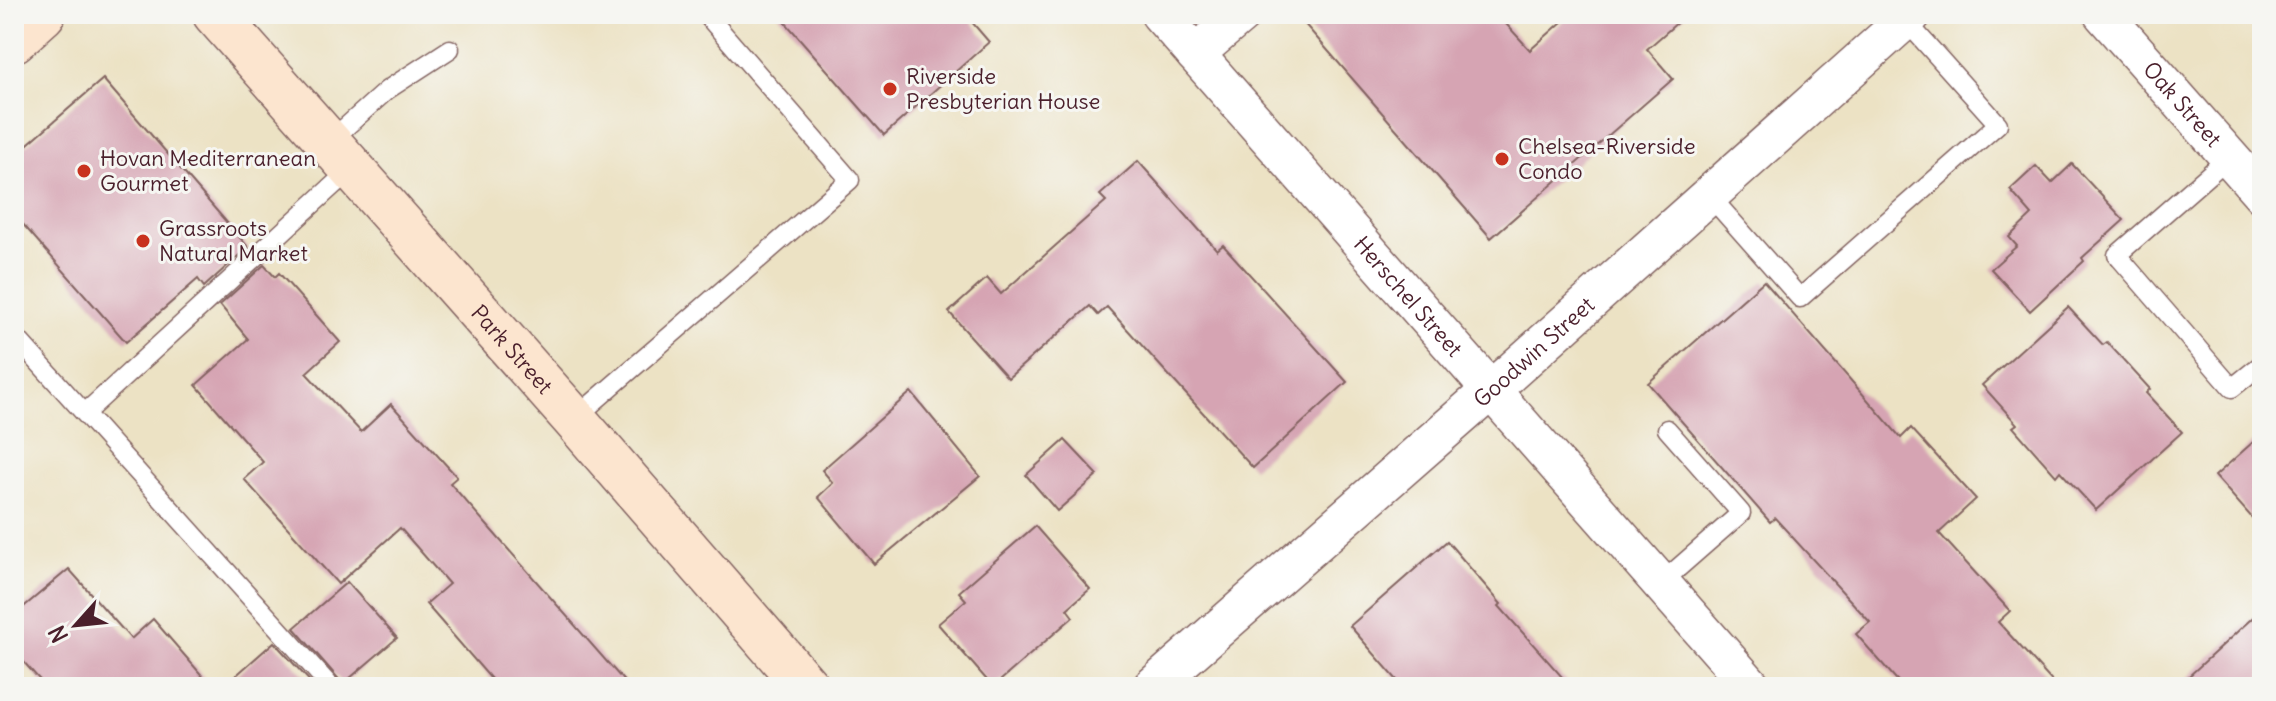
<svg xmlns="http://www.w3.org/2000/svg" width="2276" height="701" viewBox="0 0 2276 701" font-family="Delius,sans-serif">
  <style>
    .building { fill: #d6a4b3 }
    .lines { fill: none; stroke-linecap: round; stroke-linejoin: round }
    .lane-casing { stroke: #836361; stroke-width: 21 }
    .street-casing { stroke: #836361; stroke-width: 41 }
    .secondary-casing { stroke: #836361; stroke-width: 47 }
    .lane { stroke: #fff; stroke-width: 18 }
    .street { stroke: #fff; stroke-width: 38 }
    .secondary { stroke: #fce5cf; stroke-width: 44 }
    .poi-dot { fill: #c8321e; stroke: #f6f6f2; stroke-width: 3 }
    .labels { text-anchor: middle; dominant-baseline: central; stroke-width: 6; stroke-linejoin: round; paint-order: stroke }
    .poi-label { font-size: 22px; fill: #4a1f2b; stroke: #f6f6f2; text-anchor: start }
    .street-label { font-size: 22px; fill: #4a1f2b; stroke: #f6f6f2 }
  </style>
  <rect width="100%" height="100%" fill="#f6f6f2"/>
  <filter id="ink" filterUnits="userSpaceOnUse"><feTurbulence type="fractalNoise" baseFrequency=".0125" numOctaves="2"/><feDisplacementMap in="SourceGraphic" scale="16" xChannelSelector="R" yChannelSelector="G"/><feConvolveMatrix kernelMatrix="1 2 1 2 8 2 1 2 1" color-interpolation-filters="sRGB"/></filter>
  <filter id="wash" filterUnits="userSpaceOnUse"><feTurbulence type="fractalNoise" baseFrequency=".006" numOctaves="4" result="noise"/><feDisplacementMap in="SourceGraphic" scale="32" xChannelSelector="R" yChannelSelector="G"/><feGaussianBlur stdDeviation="1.8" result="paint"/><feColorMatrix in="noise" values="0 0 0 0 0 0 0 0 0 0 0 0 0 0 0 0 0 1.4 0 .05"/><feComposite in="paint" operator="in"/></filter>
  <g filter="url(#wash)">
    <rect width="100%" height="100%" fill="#ece2c4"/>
    <g id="blocks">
      <!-- building -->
      <g class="building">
        <polygon points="778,14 965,14 989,42 884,135"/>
        <polygon points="1296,14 1497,14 1530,50 1571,14 1687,14 1647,49 1673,79 1491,238"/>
        <polygon points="103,79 248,247 204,287 198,279 126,342 14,214 14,156"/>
        <polygon points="1138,161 1217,250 1223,245 1347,382 1253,468 1107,307 1098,315 1090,306 1008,378 949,312 987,278 1001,294 1106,201 1100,195"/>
        <polygon points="2072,164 2124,220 2082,258 2084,261 2030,311 1991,269 2017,246 2009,237 2032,215 2010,190 2036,166 2052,183"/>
        <polygon points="264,265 275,277 279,273 340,342 306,373 361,432 391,404 457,477 450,483 629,687 498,687 426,604 449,584 400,528 338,584 244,479 263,462 196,385 248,339 220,305"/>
        <polygon points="1764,281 1901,438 1911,428 1976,499 1939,533 2010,611 1998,622 2057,687 1903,687 1856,634 1870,622 1775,518 1770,522 1648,383"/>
        <polygon points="2068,307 2103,345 2107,342 2150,389 2146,393 2182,432 2096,510 2060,471 2056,476 2013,427 2017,424 1982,385"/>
        <polygon points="911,392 980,476 874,564 818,497 833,483 822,470"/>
        <polygon points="2262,434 2262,529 2215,476"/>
        <polygon points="1065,440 1098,475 1057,511 1026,475"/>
        <polygon points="1035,526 1090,589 1067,609 1073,617 993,687 938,624 966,600 959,592"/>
        <polygon points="1447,541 1501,604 1499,606 1571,687 1403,687 1350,626"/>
        <polygon points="69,569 131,639 153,619 212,687 46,687 14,651 14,615"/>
        <polygon points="347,582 397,638 343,684 294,628"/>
        <polygon points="2262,609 2262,687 2177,687"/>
        <polygon points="274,642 315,687 223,687"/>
      </g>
    </g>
  </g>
  <g filter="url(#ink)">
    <use href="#blocks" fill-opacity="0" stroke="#836361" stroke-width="2"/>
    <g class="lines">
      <defs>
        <g id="lane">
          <polyline points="329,142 387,90 450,49"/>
          <polyline points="2229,157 2117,255 2232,388 2262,364"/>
          <polyline points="1709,195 1800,298 1998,124 1905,20"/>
          <polyline points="14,335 331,687"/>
          <polyline points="85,413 351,169"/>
          <polyline points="574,419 850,180 706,14"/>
          <polyline points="1661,583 1741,513 1667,429"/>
        </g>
        <g id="street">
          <path id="s1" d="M1160 14 1752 687"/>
          <path id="s2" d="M2103 14 2262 194"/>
          <polyline points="1195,54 1242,14"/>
          <path id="s3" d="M1152 687 1491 390 1912 14"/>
        </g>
        <g id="secondary">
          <path id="s4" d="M215 14 574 419 807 687"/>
          <polyline points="14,40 43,14"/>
        </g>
      </defs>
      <!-- lane casing -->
      <use href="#lane" class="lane-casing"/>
      <!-- street casing -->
      <use href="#street" class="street-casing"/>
      <!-- secondary casing -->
      <use href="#secondary" class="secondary-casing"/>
      <!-- lane -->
      <use href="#lane" class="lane"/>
      <!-- street -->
      <use href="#street" class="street"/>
      <!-- secondary -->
      <use href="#secondary" class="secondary"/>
    </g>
  </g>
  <!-- markers -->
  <g class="poi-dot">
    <circle cx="890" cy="89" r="8"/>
    <circle cx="1502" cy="159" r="8"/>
    <circle cx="84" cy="171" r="8"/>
    <circle cx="143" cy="241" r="8"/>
  </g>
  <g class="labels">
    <!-- poi labels -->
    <g class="poi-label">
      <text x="906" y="76">Riverside<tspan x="906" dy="25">Presbyterian House</tspan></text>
      <text x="1518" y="146">Chelsea-Riverside<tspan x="1518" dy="25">Condo</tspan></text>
      <text x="100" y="158">Hovan Mediterranean<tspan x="100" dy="25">Gourmet</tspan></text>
      <text x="159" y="228">Grassroots<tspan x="159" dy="25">Natural Market</tspan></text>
    </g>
    <!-- street labels -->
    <g class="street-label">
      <text stroke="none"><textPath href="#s2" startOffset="120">Oak Street</textPath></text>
      <text stroke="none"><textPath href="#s1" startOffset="376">Herschel Street</textPath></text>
      <text stroke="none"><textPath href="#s4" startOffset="448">Park Street</textPath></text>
      <text stroke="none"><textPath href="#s3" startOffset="508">Goodwin Street</textPath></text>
    </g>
  </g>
  <!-- margin -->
  <rect width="2276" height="701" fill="none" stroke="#f6f6f2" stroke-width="48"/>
  <!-- north arrow -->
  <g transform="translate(76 625) rotate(243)" stroke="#f6f6f2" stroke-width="6" paint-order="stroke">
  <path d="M0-6L14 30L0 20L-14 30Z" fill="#4a1f2b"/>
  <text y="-12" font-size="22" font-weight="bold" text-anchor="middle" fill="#4a1f2b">N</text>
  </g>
</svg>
